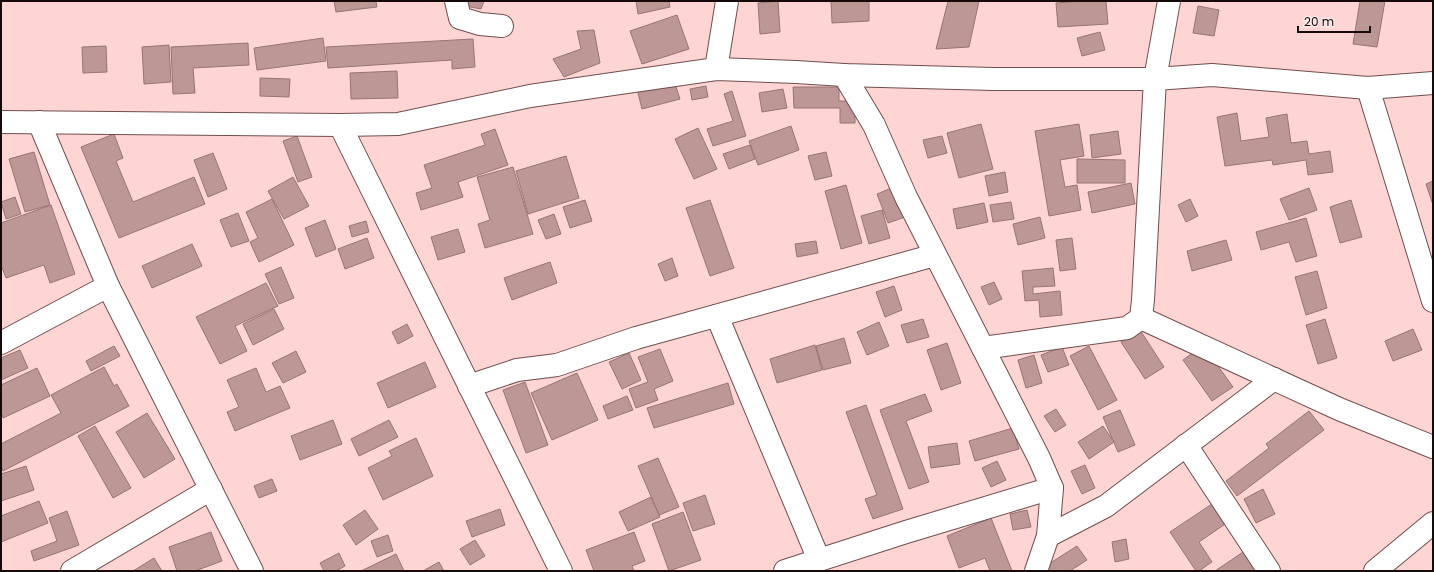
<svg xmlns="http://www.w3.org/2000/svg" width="1434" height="572" viewBox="0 0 1434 572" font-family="Poppins,sans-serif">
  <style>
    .building { fill: #bc9795; stroke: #977472 }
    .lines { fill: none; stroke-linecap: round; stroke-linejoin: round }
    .minor-casing { stroke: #6f4e4d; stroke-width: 24 }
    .minor { stroke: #fff; stroke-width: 22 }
  </style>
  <rect width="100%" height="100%" fill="#fed5d3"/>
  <!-- building -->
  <g class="building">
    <polygon points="334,1 376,1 377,7 336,12"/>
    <polygon points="467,1 484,1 481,9 465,6"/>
    <polygon points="636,1 669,1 670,7 638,14"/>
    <polygon points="778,1 780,32 760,34 758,3"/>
    <polygon points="831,1 869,1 869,21 832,23"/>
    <polygon points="948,1 979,1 969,47 936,49"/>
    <polygon points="1082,1 1106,1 1108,24 1058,27 1056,3"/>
    <polygon points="1360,1 1385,1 1377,47 1353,44"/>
    <polygon points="1198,6 1219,10 1214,36 1193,33"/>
    <polygon points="677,15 689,49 642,64 630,31"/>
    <polygon points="594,30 600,63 564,77 553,59 581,49 577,31"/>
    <polygon points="1100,32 1105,50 1082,56 1077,38"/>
    <polygon points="323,38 326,61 257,70 254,48"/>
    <polygon points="473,39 475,67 452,69 452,60 328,68 326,47"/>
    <polygon points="248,43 249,65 193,68 195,93 173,94 171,47"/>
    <polygon points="169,45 171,82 144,84 142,47"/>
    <polygon points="106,46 107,72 83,73 82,47"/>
    <polygon points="397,71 398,98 351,99 350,73"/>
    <polygon points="260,78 290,79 289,97 260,96"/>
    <polygon points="673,78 680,99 642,109 637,89"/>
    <polygon points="706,86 708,97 692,100 690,89"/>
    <polygon points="793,87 839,87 839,101 855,101 855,123 840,123 840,108 794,108"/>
    <polygon points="783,89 787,108 762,112 759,93"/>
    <polygon points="732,91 746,136 713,146 707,129 733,121 724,94"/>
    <polygon points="1237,113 1241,141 1269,137 1266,118 1287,114 1291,143 1307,141 1309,154 1330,151 1333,172 1308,175 1306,160 1273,165 1272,160 1225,166 1217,117"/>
    <polygon points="981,124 993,169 959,178 947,133"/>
    <polygon points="1079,124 1084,156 1060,160 1065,187 1077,185 1081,210 1049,216 1035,131"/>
    <polygon points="791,126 799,150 758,165 749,141"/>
    <polygon points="698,128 717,169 694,179 675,139"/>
    <polygon points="495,129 508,165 458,182 463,197 421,210 416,193 432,188 424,165 485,145 481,134"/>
    <polygon points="1118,131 1121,154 1092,158 1090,135"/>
    <polygon points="114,134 123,158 116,161 133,202 194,177 205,204 119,238 81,147"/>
    <polygon points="297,136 312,177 298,182 283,141"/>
    <polygon points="942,136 947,153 928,158 923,140"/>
    <polygon points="750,145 755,159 729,169 723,154"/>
    <polygon points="34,152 50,205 25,212 9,159"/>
    <polygon points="826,152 832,176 815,180 808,156"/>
    <polygon points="213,153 227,189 208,197 194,160"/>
    <polygon points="566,156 579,198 528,214 516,171"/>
    <polygon points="1077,159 1125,160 1125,183 1077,183"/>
    <polygon points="513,167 533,234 485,248 478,224 490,220 477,177"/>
    <polygon points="1005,172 1008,192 989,196 985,176"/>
    <polygon points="293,177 309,206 284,219 268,191"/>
    <polygon points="1433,181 1433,205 1426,184"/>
    <polygon points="1131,183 1135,204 1092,213 1088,192"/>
    <polygon points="846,185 862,243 841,249 825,191"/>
    <polygon points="894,187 905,217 888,223 877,194"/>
    <polygon points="1309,188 1317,210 1289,220 1280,199"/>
    <polygon points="15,197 21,214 6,219 1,202"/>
    <polygon points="272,199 294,245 259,262 250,242 258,238 246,212"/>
    <polygon points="1190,199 1198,216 1186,222 1178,205"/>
    <polygon points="585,200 592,221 570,228 563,207"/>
    <polygon points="710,200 734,268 710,276 686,208"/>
    <polygon points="1351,200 1362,237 1340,243 1330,207"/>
    <polygon points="1011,202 1014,219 993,222 990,205"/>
    <polygon points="984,203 988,222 957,229 953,209"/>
    <polygon points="51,205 75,274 50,283 44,265 6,278 1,265 1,223"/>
    <polygon points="882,210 890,238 869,244 861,216"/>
    <polygon points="238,213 249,241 231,247 220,220"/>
    <polygon points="554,214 561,234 546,239 538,220"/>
    <polygon points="1040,217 1045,238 1018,245 1013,224"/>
    <polygon points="1306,218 1317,256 1296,262 1289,242 1261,250 1256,232"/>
    <polygon points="325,220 336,249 316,257 305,228"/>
    <polygon points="366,221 369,232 352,237 349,226"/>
    <polygon points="458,229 465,252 438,260 431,237"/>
    <polygon points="367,238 374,258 345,269 338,249"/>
    <polygon points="1072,238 1076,269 1060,271 1056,240"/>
    <polygon points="1226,240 1232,260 1192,271 1187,251"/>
    <polygon points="816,241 818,253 797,257 795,244"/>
    <polygon points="192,244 202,266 152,288 142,266"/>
    <polygon points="672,258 678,276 665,281 658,264"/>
    <polygon points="550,262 557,283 512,300 504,278"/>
    <polygon points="281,267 294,298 279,304 265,274"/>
    <polygon points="1053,268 1055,286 1033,287 1033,294 1060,291 1062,315 1040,317 1039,300 1025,301 1022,271"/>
    <polygon points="1317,271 1327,308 1306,315 1295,277"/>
    <polygon points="994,282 1002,299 989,305 981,287"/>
    <polygon points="266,283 278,306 235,326 247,351 220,364 196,317"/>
    <polygon points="894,286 902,310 885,317 876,292"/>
    <polygon points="274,309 284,329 253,345 243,324"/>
    <polygon points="923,319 929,337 907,343 901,325"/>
    <polygon points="1325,319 1337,358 1318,364 1306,325"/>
    <polygon points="879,322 889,346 867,355 857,332"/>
    <polygon points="407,324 413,336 398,344 392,332"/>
    <polygon points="1413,329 1422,350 1393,361 1385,341"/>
    <polygon points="1140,330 1164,367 1145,379 1121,342"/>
    <polygon points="844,338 851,363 823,370 816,346"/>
    <polygon points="947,343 961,383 941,390 927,350"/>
    <polygon points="815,345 822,370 777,383 770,359"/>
    <polygon points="1203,345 1233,387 1212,401 1183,360"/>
    <polygon points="114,346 120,356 91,371 86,361"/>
    <polygon points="1089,346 1117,400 1098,410 1070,356"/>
    <polygon points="1062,347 1069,365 1048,372 1041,355"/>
    <polygon points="660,349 673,381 654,389 658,400 636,408 629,389 648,382 638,357"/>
    <polygon points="20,350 28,368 1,380 1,358"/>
    <polygon points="296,351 306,372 283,383 272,363"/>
    <polygon points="629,353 641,380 622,389 609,362"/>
    <polygon points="1034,355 1042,383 1026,388 1018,360"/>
    <polygon points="425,362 436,387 388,408 377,383"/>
    <polygon points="104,367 114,386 117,384 129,406 3,471 1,466 1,444 61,413 51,395"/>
    <polygon points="37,368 50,396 3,418 1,413 1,385"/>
    <polygon points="256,368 266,392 280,386 290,408 235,431 227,412 239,407 227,380"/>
    <polygon points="577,373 598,420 552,440 531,393"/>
    <polygon points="525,382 548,445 526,453 503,390"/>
    <polygon points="728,383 734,404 654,428 647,408"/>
    <polygon points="925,394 932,411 906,421 929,482 909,489 880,410"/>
    <polygon points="627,396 633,410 608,419 603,406"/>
    <polygon points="866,405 903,509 873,519 865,499 877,495 846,412"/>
    <polygon points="1056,409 1066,425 1055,432 1044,416"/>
    <polygon points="1120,410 1135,445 1118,452 1103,417"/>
    <polygon points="1309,411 1324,430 1237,496 1226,481 1269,448 1266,444"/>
    <polygon points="147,413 175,459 144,478 116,432"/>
    <polygon points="333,420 342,444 300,460 291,436"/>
    <polygon points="389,420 398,437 359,456 351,439"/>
    <polygon points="95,426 131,488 113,498 78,436"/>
    <polygon points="1103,426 1114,442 1089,459 1078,442"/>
    <polygon points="1013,428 1019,449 975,461 969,441"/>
    <polygon points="416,438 433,476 383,500 368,468 392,456 389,451"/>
    <polygon points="957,443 960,464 931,468 928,447"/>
    <polygon points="658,458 679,507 659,515 638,466"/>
    <polygon points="997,461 1006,480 991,487 982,468"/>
    <polygon points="1085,465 1095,488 1082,494 1071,471"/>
    <polygon points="26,466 34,490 1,501 1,474"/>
    <polygon points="272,479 277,491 259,498 254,486"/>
    <polygon points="1263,489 1275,514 1256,523 1244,499"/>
    <polygon points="705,495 715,524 693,531 683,503"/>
    <polygon points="651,497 660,517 628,531 619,512"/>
    <polygon points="1218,500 1231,520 1199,542 1212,562 1199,571 1196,571 1170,532"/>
    <polygon points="39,501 48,523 1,542 1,516"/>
    <polygon points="500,509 505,525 472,537 466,521"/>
    <polygon points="365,510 378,529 356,545 343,525"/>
    <polygon points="1027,510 1031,527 1013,530 1010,514"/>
    <polygon points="67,511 79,545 34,561 31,551 57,541 49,518"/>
    <polygon points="683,512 701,560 669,571 652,524"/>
    <polygon points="991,518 1012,571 990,571 985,558 959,568 947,536"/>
    <polygon points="211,532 222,561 195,571 177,571 169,547"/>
    <polygon points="634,532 645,561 632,566 634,571 594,571 586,550"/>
    <polygon points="388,535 393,551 377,557 371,541"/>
    <polygon points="1126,539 1129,559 1115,562 1112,542"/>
    <polygon points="475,540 485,556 470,565 460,549"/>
    <polygon points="1077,546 1087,560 1070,571 1046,571 1044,567"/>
    <polygon points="1249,548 1264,571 1215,571"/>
    <polygon points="339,553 345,566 336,571 324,571 320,563"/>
    <polygon points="396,554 404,571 361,571"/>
    <polygon points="154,558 162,571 133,571"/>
    <polygon points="439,562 444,571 423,571"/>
  </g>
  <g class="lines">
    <defs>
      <g id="minor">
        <polyline points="456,1 460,18 480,24 502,26"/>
        <polyline points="716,69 727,1"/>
        <polyline points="844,75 874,125 906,197 1039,458 1052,488 1048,536 1036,571"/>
        <polyline points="1368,88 1433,301"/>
        <polyline points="1,122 340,125 398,124 530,96 716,69 796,72 844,75 993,79 1155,79 1212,75 1368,88 1433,83"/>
        <polyline points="39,122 108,286 252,571"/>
        <polyline points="340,125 561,571"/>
        <polyline points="717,316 819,560"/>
        <polyline points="1141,318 1339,409 1433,447"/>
        <polyline points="1,343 108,286"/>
        <polyline points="983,348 1127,328 1141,318 1143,300 1155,79 1169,1"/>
        <polyline points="469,386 517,370 557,365 636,338 935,255"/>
        <polyline points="1186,445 1269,571"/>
        <polyline points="1048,536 1106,506 1274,379"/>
        <polyline points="72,571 211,489"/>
        <polyline points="785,571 906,532 1052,488"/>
        <polyline points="1375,571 1433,523"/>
      </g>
    </defs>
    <!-- minor casing -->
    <use href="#minor" class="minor-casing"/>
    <!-- minor -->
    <use href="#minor" class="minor"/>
  </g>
  <!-- border -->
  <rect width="1434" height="572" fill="none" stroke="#160909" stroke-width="4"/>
  <!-- scale -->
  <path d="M1298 26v6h72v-6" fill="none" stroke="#160909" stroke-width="2"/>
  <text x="1304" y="26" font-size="12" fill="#160909" stroke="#fae9e8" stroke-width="3" paint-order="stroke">20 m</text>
</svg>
